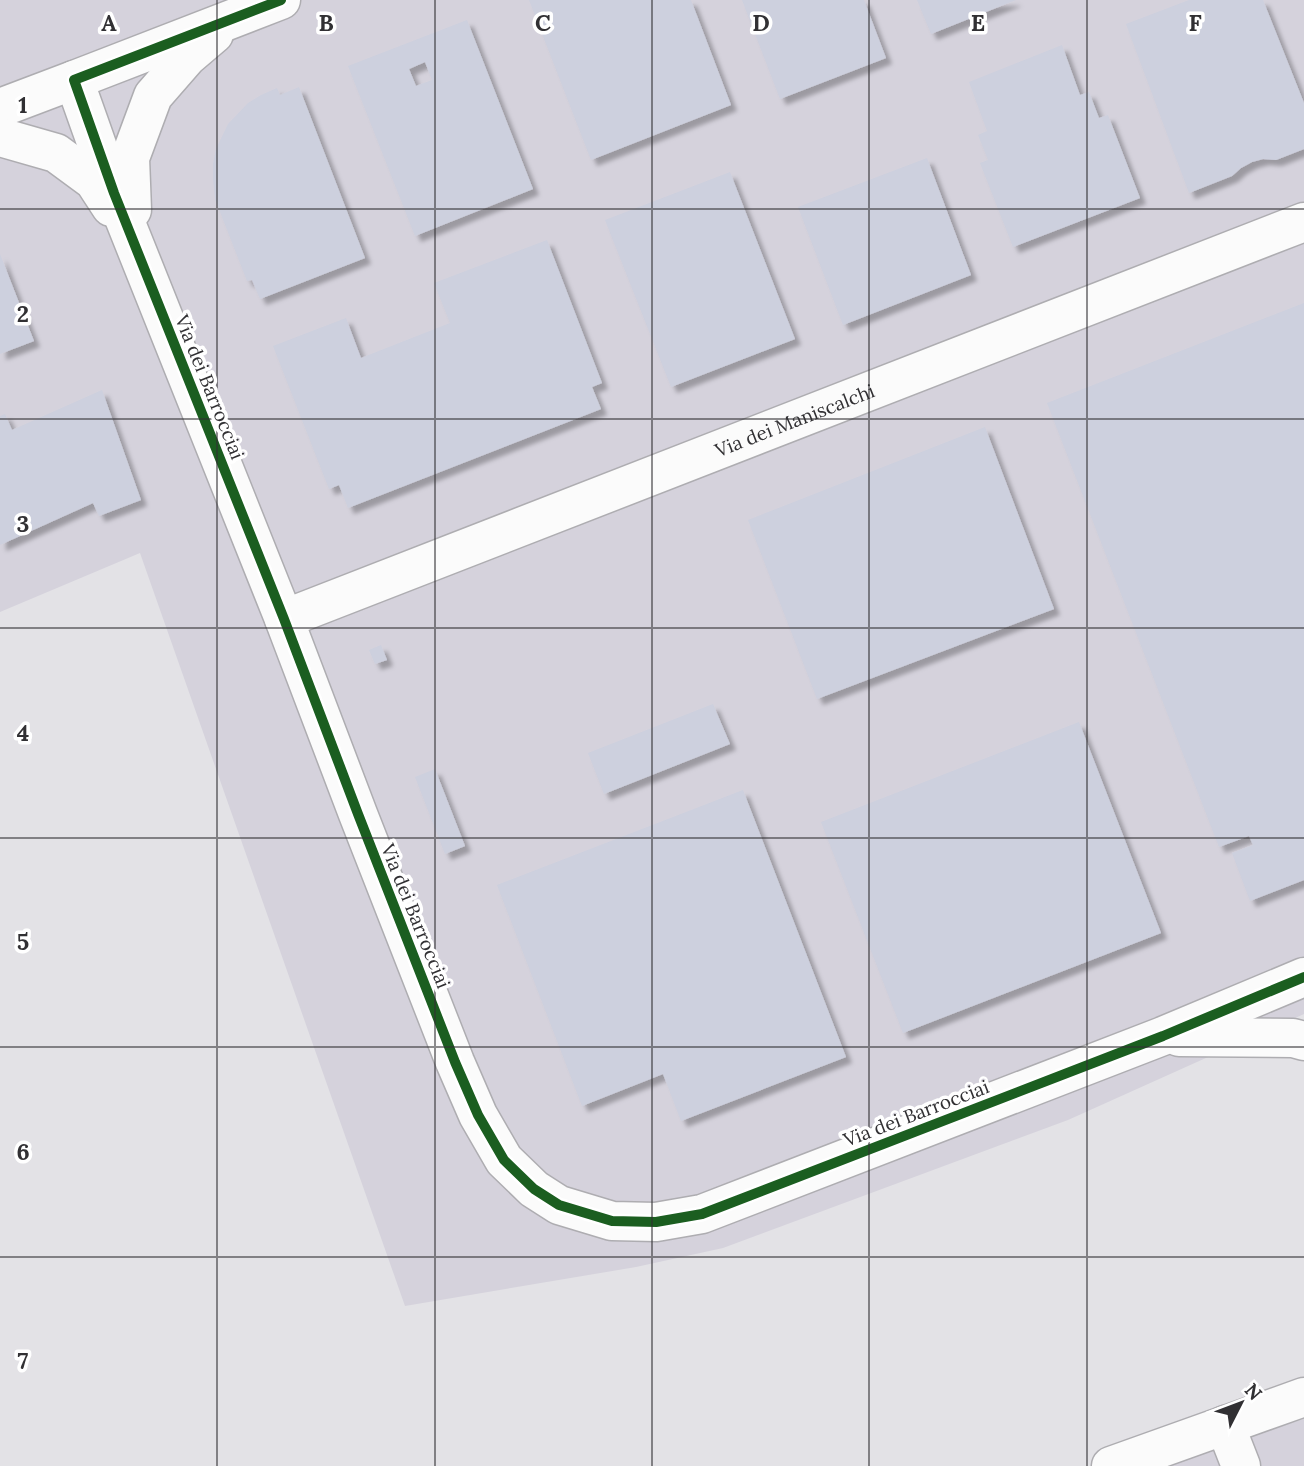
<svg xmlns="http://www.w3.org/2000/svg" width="1304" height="1466" viewBox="0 0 1304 1466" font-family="Lora,serif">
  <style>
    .built { fill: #d5d2dc }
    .building { fill: #cdd0de; fill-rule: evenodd; filter: url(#shadow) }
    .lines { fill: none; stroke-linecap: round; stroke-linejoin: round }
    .minor-casing { stroke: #aeadb1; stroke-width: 41 }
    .minor { stroke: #fbfbfb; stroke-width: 38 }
    .cycleway-casing { stroke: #fff; stroke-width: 15 }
    .cycleway { stroke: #1b5e20; stroke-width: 10 }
    .grid { fill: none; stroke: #313033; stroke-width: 2; stroke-opacity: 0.55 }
    .labels { text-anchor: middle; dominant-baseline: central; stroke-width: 7; stroke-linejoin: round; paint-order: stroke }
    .street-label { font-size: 19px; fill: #313033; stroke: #fff }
    .grid-label { font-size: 23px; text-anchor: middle; font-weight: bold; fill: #313033; stroke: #fff; stroke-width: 7; stroke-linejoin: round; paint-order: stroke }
  </style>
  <defs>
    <filter id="shadow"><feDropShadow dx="6" dy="6" stdDeviation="2" flood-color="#0004"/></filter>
  </defs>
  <rect width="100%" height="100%" fill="#e3e2e6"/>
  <!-- built -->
  <g class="built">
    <polygon points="0,0 1304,0 1304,1014 1068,1120 723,1248 636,1267 405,1306 140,553 0,612"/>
    <polygon points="1304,1419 1304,1466 1162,1466 1191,1455"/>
  </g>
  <!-- building -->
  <g class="building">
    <polygon points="529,0 691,0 731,105 591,160"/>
    <polygon points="742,0 864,0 886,58 780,99"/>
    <polygon points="917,0 1016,0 931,34"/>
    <polygon points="1189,0 1263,0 1304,103 1304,149 1276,160 1263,159 1252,162 1241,168 1232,176 1189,193 1126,24"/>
    <path d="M467 20 533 189 415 236 348 66ZM425 62 432 80 416 86 409 69Z"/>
    <polygon points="1062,45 1080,95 1089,92 1099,118 1108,115 1140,198 1013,247 980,163 988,160 978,135 987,131 969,82"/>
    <polygon points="299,87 365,258 260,299 252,280 247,281 215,199 213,179 213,164 216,149 228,124 248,103 261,95 277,88 280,95"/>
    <polygon points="927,158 971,275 843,325 798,207"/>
    <polygon points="730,172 795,339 671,387 605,220"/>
    <polygon points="547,240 602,383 592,387 601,409 348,508 339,485 329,489 273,346 346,318 361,358 450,323 434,283"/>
    <polygon points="0,254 34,341 0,354"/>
    <polygon points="1304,303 1304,880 1250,901 1232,853 1253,845 1249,836 1219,847 1047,403"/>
    <polygon points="102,390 141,500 99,516 93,503 0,545 0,416 5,414 12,430"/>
    <polygon points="985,427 1054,609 817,699 748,520"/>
    <polygon points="381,645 387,660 375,664 369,650"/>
    <polygon points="713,704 730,744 604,794 588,753"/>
    <polygon points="1079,722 1161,933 903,1033 821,822"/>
    <polygon points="435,769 465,846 445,854 415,777"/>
    <polygon points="743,790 846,1057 681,1121 663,1074 582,1106 497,885"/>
  </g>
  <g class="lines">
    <defs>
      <g id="minor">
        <polyline points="281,0 74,80 114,193 284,619 358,814 455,1062 478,1115 504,1160 534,1189 559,1205 612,1221 656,1222 702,1214 1163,1036 1304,977"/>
        <polyline points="0,108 74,80"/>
        <polyline points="0,137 56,153 94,181 111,207"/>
        <polyline points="132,210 130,158 153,96 187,57 214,34"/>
        <path id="s1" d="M284 619 1304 222"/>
        <polyline points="1179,1037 1293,1038 1304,1041"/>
        <polyline points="1225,1425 1241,1466"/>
        <polyline points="1111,1466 1304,1397"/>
      </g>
    </defs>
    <!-- minor casing -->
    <use href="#minor" class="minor-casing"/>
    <!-- minor -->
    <use href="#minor" class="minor"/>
    <defs>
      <polyline id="cycleway" points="281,0 74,80 114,193 284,619 358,814 455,1062 478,1115 504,1160 534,1189 559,1205 612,1221 656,1222 702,1214 1163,1036 1304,977"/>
    </defs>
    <!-- cycleway casing -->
    <use href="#cycleway" class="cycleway-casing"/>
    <!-- cycleway -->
    <use href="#cycleway" class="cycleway"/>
  </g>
  <!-- grid -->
  <path class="grid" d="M217 0V1466M435 0V1466M652 0V1466M869 0V1466M1087 0V1466M0 209H1304M0 419H1304M0 628H1304M0 838H1304M0 1047H1304M0 1257H1304"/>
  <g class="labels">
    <!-- street labels -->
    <g class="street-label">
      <text transform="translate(210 387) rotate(68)">Via dei Barrocciai</text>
      <text stroke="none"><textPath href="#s1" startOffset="548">Via dei Maniscalchi</textPath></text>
      <text transform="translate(416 916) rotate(68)">Via dei Barrocciai</text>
      <text transform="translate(916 1113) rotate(-21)">Via dei Barrocciai</text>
    </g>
  </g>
  <g class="grid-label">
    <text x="109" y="31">A</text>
    <text x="326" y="31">B</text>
    <text x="543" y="31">C</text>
    <text x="761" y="31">D</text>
    <text x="978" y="31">E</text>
    <text x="1195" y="31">F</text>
    <text x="23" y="113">1</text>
    <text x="23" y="322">2</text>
    <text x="23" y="532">3</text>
    <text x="23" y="741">4</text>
    <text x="23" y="950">5</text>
    <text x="23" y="1160">6</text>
    <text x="23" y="1369">7</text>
  </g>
  <!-- north arrow -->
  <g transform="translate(1241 1403) rotate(48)" stroke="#ffffff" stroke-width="5" paint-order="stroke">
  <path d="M0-5L12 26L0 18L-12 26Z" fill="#313033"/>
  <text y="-10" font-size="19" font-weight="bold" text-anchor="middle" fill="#313033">N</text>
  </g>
</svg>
